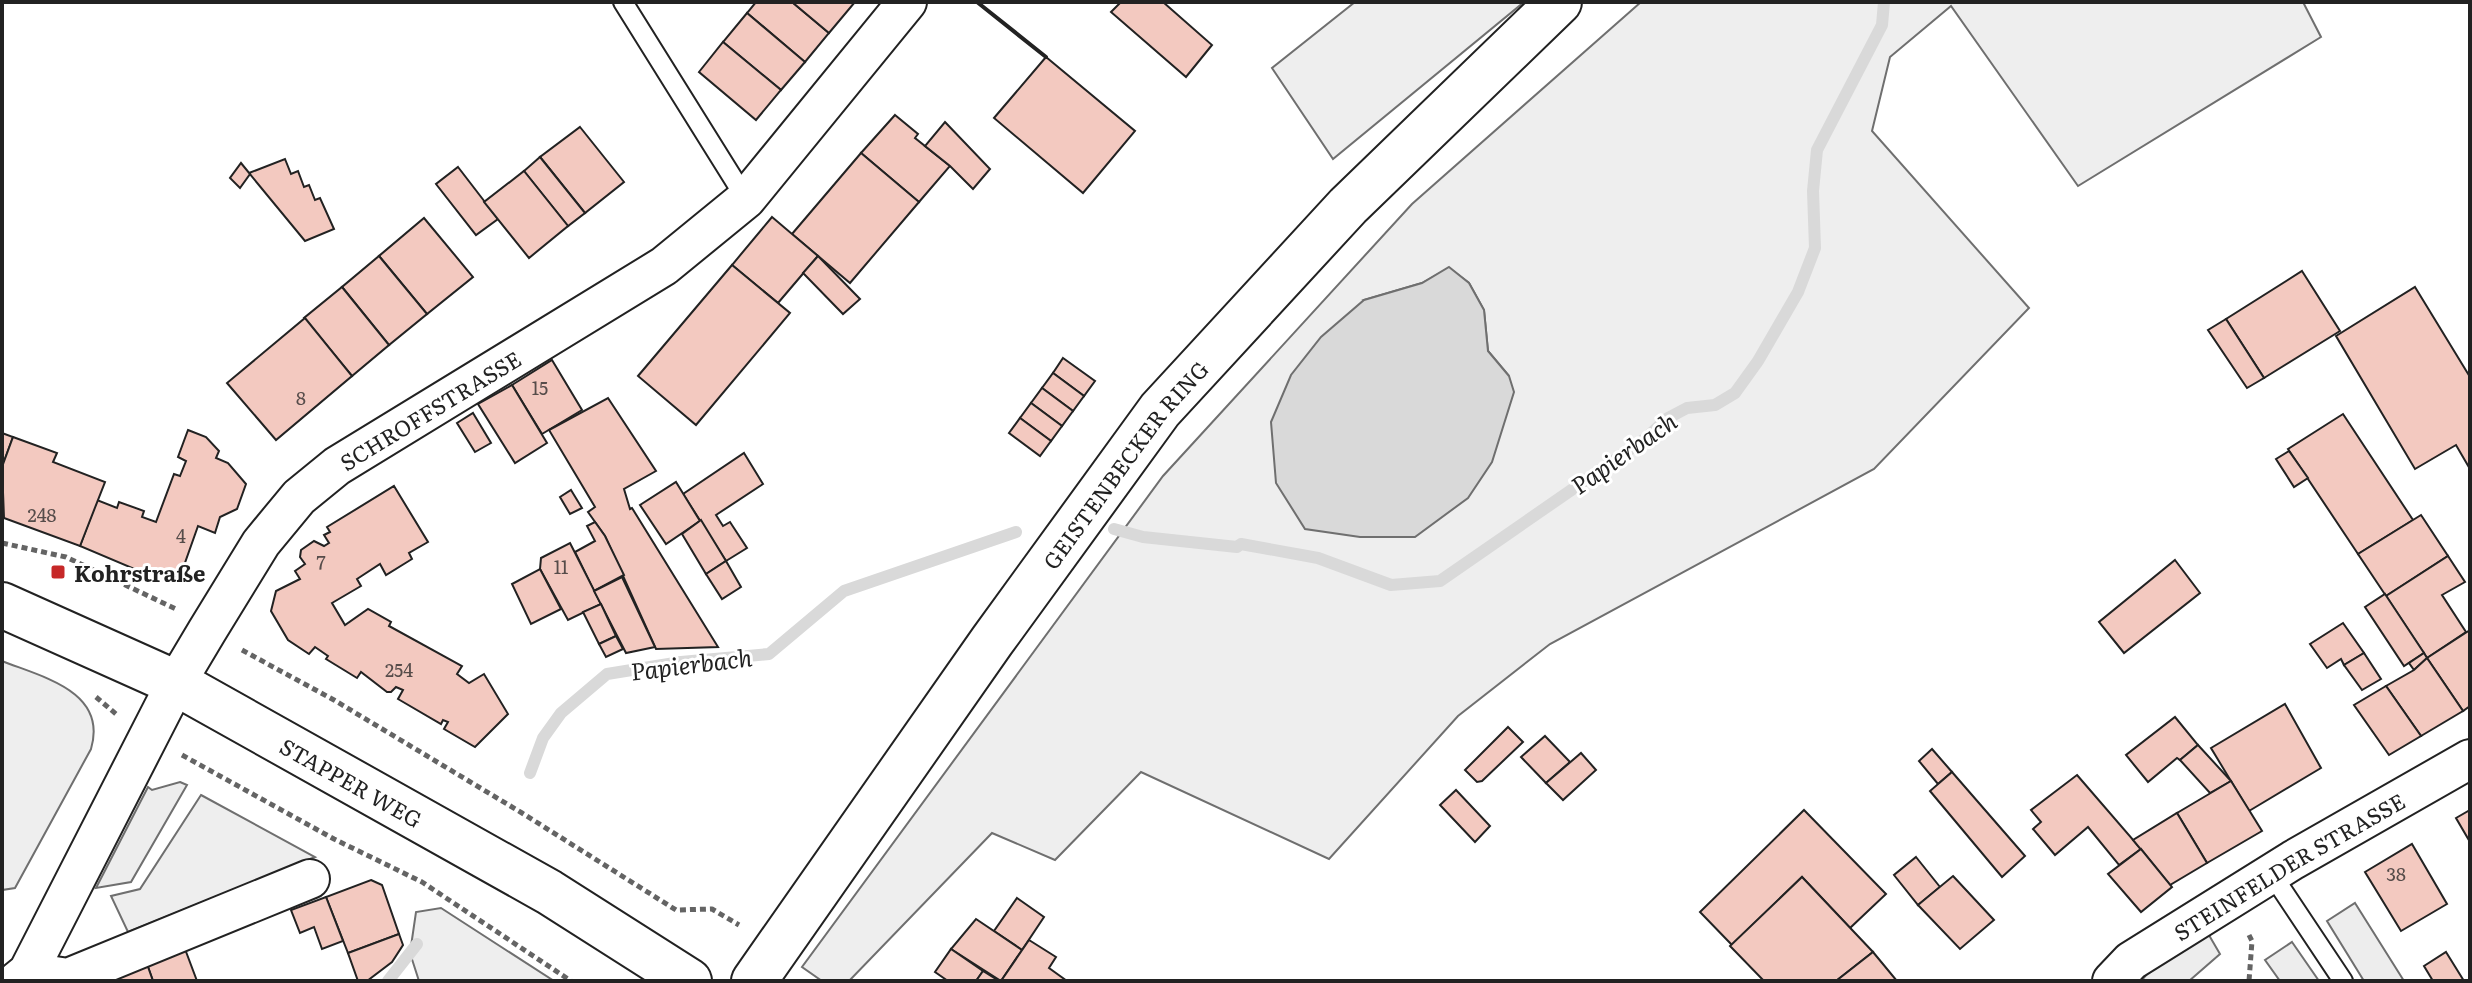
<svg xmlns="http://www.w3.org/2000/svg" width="2472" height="983" viewBox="0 0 2472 983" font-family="Literata,serif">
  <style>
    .green { fill: #eee; stroke: #6f6f6f; stroke-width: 2; fill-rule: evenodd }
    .parking { fill: #ededed; stroke: #6f6f6f; stroke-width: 2 }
    .water { fill: #d9d9d9; stroke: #6f6f6f; stroke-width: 2 }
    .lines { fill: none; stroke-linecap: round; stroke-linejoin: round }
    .stream { stroke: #d9d9d9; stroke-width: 12 }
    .building { fill: #f3c9c0; stroke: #222; stroke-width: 2 }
    .service-casing { stroke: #222; stroke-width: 22 }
    .minor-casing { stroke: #222; stroke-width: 42 }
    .secondary-casing { stroke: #222; stroke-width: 48 }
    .path { stroke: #646464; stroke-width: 5; stroke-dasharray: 6 4; stroke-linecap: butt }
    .service { stroke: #fff; stroke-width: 18 }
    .minor { stroke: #fff; stroke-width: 38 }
    .secondary { stroke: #fff; stroke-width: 44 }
    .wall { stroke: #222; stroke-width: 4 }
    .poi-dot { fill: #c62828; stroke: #fff; stroke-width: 3 }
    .labels { text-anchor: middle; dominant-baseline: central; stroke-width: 6; stroke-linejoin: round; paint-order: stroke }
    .number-label { font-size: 18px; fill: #564c4a }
    .street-label { font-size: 22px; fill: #222; stroke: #fff }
    .poi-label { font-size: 22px; font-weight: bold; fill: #222; stroke: #fff; text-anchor: start }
    .water-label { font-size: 24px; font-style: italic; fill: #222; stroke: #fff }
  </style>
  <rect width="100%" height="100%" fill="#fff"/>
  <!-- green -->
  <g class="green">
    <polygon points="1355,2 1524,2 1333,159 1272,68"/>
    <path d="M1641 2H2303L2321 37 2078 186 1951 6 1890 57 1872 131 2029 308 1874 469 1550 644 1458 716 1329 859 1141 772 1055 860 992 833 849 981H822L802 967 1163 476 1412 204ZM1449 268 1469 283 1484 310 1488 351 1509 376 1364 300 1422 283Z"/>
    <path d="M2 661C42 677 108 691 91 749L15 888 2 890Z"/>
    <polygon points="201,795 315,857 128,932 111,896 140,889"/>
    <polygon points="441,908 554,981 419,981 410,953 416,912"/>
  </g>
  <!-- parking -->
  <g class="parking">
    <polygon points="180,782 187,785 131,882 96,888 148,787 152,790"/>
    <polygon points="2355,903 2404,981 2364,981 2327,921"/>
    <polygon points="2206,930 2220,954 2189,981 2141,981 2153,967"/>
    <polygon points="2292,942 2319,981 2280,981 2265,960"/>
  </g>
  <!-- water -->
  <polygon class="water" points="1449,267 1469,283 1484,310 1488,351 1509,376 1514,392 1492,462 1468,498 1415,537 1360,537 1305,529 1276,483 1271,422 1291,375 1321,337 1364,300 1422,283"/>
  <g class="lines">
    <!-- stream -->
    <g class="stream">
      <polyline points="1114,529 1143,537 1237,547 1241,544 1318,558 1391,585 1440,581 1645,439 1668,418 1687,408 1715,405 1735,393 1758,361 1798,292 1815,248 1813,191 1817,150 1882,25 1884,2"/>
      <polyline points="530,773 543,738 561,713 607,674 681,662 769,654 844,591 1016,532"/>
      <polyline points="388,981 417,944"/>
    </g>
  </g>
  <!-- building -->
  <g class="building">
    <polygon points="756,2 792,2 829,33 805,62 747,13"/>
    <polygon points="792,2 855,2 829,33"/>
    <polygon points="1121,2 1163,2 1212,45 1186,77 1111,12"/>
    <polygon points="747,13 805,62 781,90 723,42"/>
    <polygon points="723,42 781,90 756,120 699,72"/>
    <polygon points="1046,57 1135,131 1083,193 994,118"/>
    <polygon points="895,115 918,134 915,138 950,166 919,202 861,153"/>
    <polygon points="945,122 990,169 973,189 950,166 925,146"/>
    <polygon points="580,127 624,182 585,213 540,157"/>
    <polygon points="861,153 919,202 850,283 792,234"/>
    <polygon points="540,157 585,213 568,226 524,171"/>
    <polygon points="285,159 291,174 298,171 304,187 309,185 315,200 320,198 334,229 305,241 249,173"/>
    <polygon points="241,163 250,174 240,188 230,178"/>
    <polygon points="458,167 498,219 476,235 436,184"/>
    <polygon points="524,171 568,226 529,258 484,202"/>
    <polygon points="772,217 818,256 778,303 732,265"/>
    <polygon points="424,218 473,277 427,314 379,256"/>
    <polygon points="379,256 427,314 389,345 342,287"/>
    <polygon points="818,256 860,299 843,314 803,273"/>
    <polygon points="732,265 790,313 696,425 638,376"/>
    <polygon points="2302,271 2340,331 2264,378 2226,319"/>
    <polygon points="342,287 389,345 352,376 304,318"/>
    <polygon points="2415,287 2470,377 2470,469 2456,445 2415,469 2336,336"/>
    <polygon points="305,318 352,376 276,440 227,383"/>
    <polygon points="2226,319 2264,378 2247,388 2208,330"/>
    <polygon points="1063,358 1095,381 1084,396 1053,373"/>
    <polygon points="552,360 582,410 542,434 512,385"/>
    <polygon points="1053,373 1084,396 1073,411 1042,388"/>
    <polygon points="512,385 547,443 515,463 478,404"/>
    <polygon points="1042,388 1073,411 1062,426 1031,403"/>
    <polygon points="608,398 656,471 624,489 630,509 632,508 718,647 656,649 605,536 588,512 595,507 549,430"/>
    <polygon points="1031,403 1062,426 1051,441 1020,418"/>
    <polygon points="473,413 491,443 475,452 457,423"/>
    <polygon points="2343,414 2413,520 2358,554 2288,449"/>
    <polygon points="1020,418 1051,441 1040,456 1009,433"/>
    <polygon points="188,430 206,437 219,451 216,458 228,463 246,484 237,509 220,517 215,533 198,526 181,574 165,582 80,546 97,500 117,508 119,502 144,511 142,517 156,522 174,474 180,476 186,461 178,457"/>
    <polygon points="2,433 13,437 2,467"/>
    <polygon points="13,437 57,453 53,462 105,482 80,546 4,518 2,467"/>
    <polygon points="2289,451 2308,478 2294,487 2276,459"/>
    <polygon points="744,453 763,484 716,515 723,526 730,522 747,548 726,561 683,494"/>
    <polygon points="676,482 700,521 666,544 640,505"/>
    <polygon points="394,486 428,542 409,553 412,559 386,575 380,564 357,579 361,586 332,603 345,625 368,609 391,622 389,626 462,666 457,674 469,683 484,674 508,714 475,747 444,729 448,722 443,720 441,724 398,699 403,690 396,687 391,692 387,692 361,672 357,678 326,659 328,656 315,647 309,654 288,640 271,611 276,591 300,579 295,571 305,564 300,557 301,550 314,541 324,546 329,543 324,535 330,532 327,527"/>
    <polygon points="571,490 582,508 570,514 560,497"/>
    <polygon points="2421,515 2448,556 2386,596 2358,554"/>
    <polygon points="701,520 726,561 706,574 682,534"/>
    <polygon points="595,522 605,536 624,575 594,591 575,552 595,541 587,526"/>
    <polygon points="570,543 601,604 568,620 540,569 541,558"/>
    <polygon points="2448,556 2465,582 2442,595 2466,632 2427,658 2386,596"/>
    <polygon points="2175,560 2200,593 2124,653 2099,622"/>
    <polygon points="726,561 741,587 722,599 706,574"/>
    <polygon points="540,569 561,609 531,624 512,584"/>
    <polygon points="622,577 655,647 626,653 594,591"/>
    <polygon points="2385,594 2424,653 2404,666 2365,607"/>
    <polygon points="601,604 616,636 599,644 583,612"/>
    <polygon points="2343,623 2364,653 2344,665 2341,659 2327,668 2310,644"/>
    <polygon points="2470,630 2470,706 2463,711 2427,658"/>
    <polygon points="616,636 623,649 606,657 599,644"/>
    <polygon points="2364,653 2381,679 2362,690 2344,665"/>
    <polygon points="2424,653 2427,658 2414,670 2409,663"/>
    <polygon points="2427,658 2463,711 2421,736 2386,686 2414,670"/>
    <polygon points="2386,686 2421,736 2389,755 2354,705"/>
    <polygon points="2285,704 2321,768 2249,811 2211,748"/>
    <polygon points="2175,717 2198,745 2180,760 2177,758 2148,782 2126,755"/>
    <polygon points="1508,727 1523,742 1482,781 1477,782 1465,770"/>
    <polygon points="1545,736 1570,762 1546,783 1521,757"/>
    <polygon points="2198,745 2231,781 2210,793 2180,760"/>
    <polygon points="1932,749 1952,772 1938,784 1919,761"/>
    <polygon points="1581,753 1596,770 1563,800 1546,783"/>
    <polygon points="1952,772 2025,856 2002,877 1930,791"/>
    <polygon points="2077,775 2141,849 2119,865 2088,827 2055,855 2033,829 2041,822 2031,810"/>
    <polygon points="2231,781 2262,831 2207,863 2177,813"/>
    <polygon points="1456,790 1490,826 1475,842 1440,805"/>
    <polygon points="1804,810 1886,894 1850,928 1802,877 1732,945 1700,912"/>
    <polygon points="2470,810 2470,842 2456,818"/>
    <polygon points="2177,813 2207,863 2170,885 2133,840"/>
    <polygon points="2412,844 2447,904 2401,931 2365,872"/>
    <polygon points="2141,849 2172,887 2141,912 2108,874"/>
    <polygon points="1916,857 1940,887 1918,905 1894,875"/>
    <polygon points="1953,876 1994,920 1960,949 1918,905"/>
    <polygon points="1802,877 1873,952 1836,981 1764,981 1730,946"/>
    <polygon points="371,880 382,885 399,934 348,953 326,897"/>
    <polygon points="326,897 343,941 322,949 314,927 300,933 291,910"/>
    <polygon points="1017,898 1044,917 1022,950 994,931"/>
    <polygon points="976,919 1022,950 1001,981 951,949"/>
    <polygon points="399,934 403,945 392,962 367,981 358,981 348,953"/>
    <polygon points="1029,940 1056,957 1049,968 1067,981 1001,981"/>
    <polygon points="185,949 197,981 153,981 147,964"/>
    <polygon points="951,949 983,971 976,981 948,981 935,972"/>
    <polygon points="1873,952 1897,981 1836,981"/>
    <polygon points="2446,952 2464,981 2433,981 2424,966"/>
    <polygon points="147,964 153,981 109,981"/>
    <polygon points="983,971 999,981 976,981"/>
  </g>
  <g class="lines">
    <defs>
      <g id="service">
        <polyline points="623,2 746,199"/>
        <polyline points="2271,873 2343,981"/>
      </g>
      <g id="minor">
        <polyline points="28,972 68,978 310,879"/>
        <path id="s1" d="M17 981 28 972 176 683 207 631 261 543 299 497 337 466 664 266 746 199 907 2"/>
        <path id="s2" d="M2112 981 2131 961 2293 860 2470 759"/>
      </g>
      <g id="secondary">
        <path id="s3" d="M2 605 176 683 549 892 689 981"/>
        <path id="s4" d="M754 981 992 641 1160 410 1348 206 1559 2"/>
      </g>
    </defs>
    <!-- service casing -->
    <use href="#service" class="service-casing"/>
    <!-- minor casing -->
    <use href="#minor" class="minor-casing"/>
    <!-- secondary casing -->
    <use href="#secondary" class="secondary-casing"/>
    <!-- path -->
    <g class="path">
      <polyline points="2,543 66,557 176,609"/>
      <polyline points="242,650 334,700 522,813 676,910 712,909 739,925"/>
      <polyline points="96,697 116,714"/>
      <polyline points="182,755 334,839 422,882 571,981"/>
      <polyline points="2249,935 2252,941 2249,981"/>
    </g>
    <!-- service -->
    <use href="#service" class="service"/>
    <!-- minor -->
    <use href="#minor" class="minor"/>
    <!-- secondary -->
    <use href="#secondary" class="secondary"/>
    <!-- wall -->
    <polyline class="wall" points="977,2 1046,57"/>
  </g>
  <!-- markers -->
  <rect class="poi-dot" x="50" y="564" width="16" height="16" rx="4"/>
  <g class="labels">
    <!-- number labels -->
    <g class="number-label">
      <text x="540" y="387">15</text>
      <text x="301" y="397">8</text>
      <text x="42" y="514">248</text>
      <text x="181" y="535">4</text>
      <text x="321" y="561">7</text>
      <text x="561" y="566">11</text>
      <text x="399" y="669">254</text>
      <text x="2396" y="873">38</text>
    </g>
    <!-- street labels -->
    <g class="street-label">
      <text stroke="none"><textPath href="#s1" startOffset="720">SCHROFFSTRASSE</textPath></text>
      <text stroke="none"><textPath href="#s4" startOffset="636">GEISTENBECKER RING</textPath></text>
      <text stroke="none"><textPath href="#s3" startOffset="392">STAPPER WEG</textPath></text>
      <text stroke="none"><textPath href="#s2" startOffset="212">STEINFELDER STRASSE</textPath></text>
    </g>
    <!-- poi labels -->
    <g class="poi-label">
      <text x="74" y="572">Kohrstraße</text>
    </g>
    <!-- water labels -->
    <g class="water-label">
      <text transform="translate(1623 452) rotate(-35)">Papierbach</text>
      <text transform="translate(691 663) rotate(-7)">Papierbach</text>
    </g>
  </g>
  <!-- border -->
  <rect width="2472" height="983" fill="none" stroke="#222222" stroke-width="8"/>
</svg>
